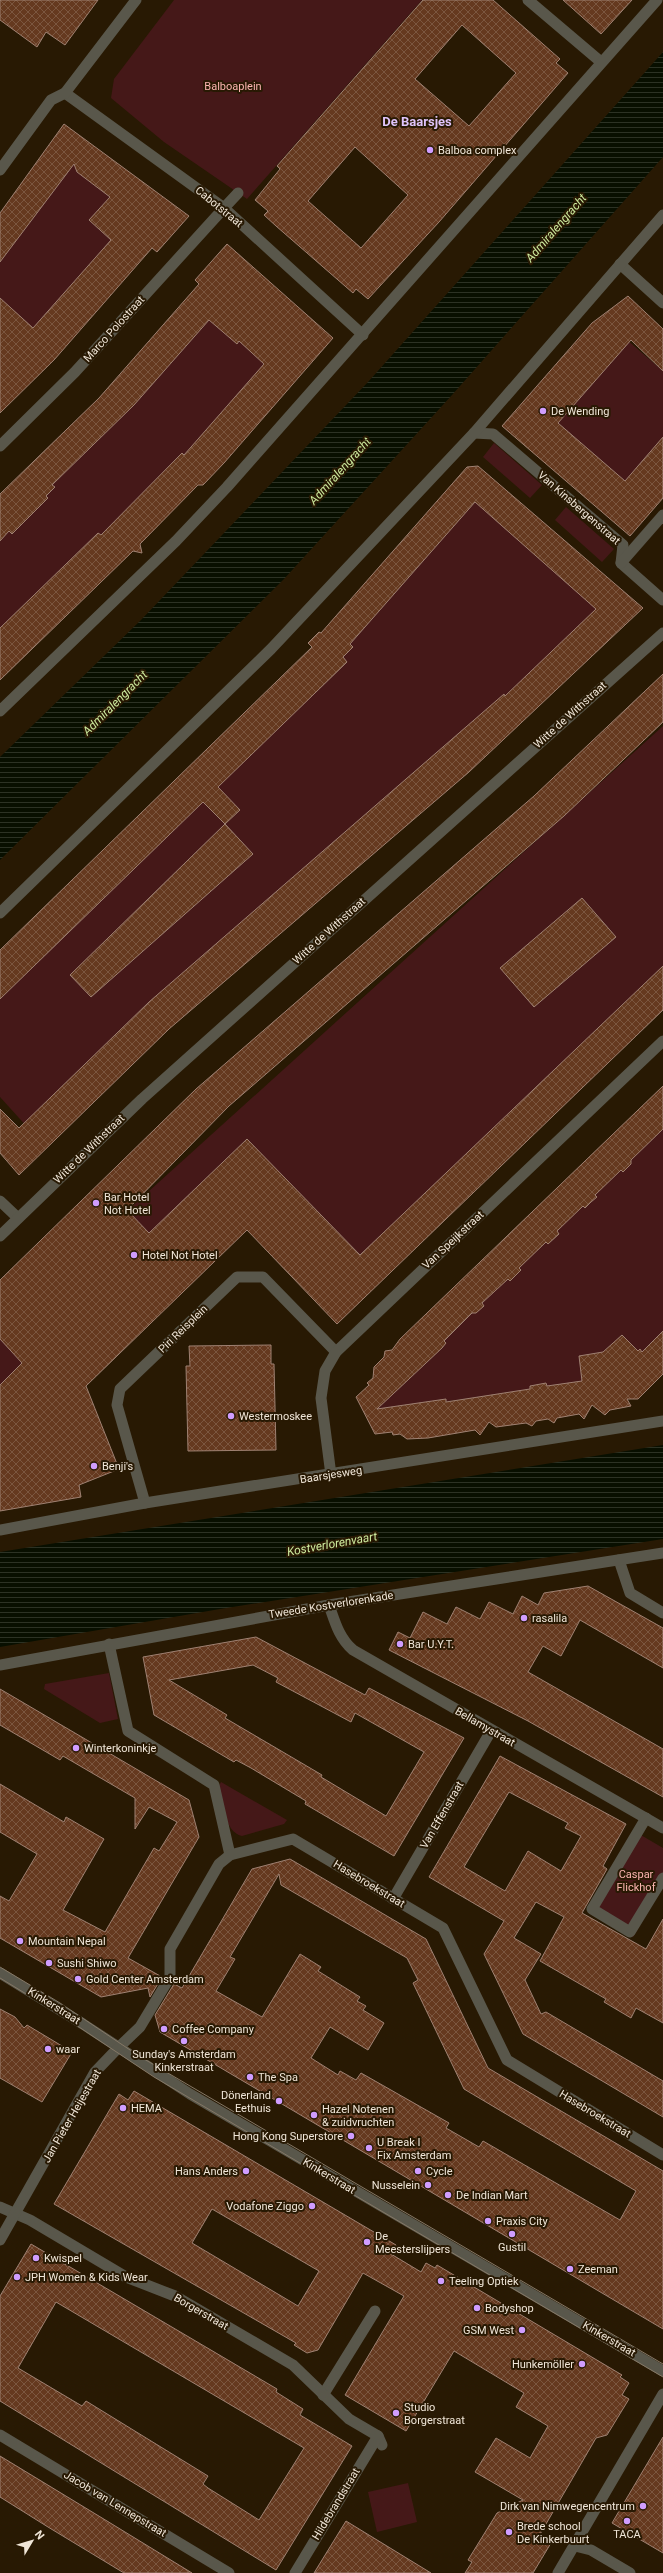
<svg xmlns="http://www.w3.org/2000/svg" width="663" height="2573" viewBox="0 0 663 2573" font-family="Roboto,sans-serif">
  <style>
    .green { fill: #451818 }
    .water { fill: url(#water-rules) }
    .building { fill: url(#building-cross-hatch); stroke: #9f8172; fill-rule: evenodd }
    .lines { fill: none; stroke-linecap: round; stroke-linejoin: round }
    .pedestrian { stroke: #59574b; stroke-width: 11 }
    .minor { stroke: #59574b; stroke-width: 11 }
    .tertiary { stroke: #59574b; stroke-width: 11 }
    .tram { stroke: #857866; stroke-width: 1 }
    .poi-dot { fill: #d09dff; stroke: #281903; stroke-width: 1.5 }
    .labels { text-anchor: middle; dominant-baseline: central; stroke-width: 4; stroke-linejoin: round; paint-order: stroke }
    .park-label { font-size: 11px; fill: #fab4af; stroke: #281903 }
    .poi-label { font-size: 11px; fill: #f0e6d8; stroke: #281903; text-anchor: start }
    .street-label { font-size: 11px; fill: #f0e6d8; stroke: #281903 }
    .water-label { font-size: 12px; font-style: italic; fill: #ceeb9e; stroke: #281903 }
    .quarter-label { font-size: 13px; font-weight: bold; fill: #dfc4fb; stroke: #281903 }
  </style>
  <defs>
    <pattern id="water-rules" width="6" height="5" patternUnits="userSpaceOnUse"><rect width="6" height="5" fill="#080f00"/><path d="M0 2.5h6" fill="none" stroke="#2c3224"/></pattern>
    <pattern id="building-cross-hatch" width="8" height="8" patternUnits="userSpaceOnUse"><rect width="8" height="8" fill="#65391f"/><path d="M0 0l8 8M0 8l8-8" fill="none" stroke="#7b563f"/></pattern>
  </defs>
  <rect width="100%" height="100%" fill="#281903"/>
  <!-- green -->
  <g class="green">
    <polygon points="174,0 422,0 247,199 164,142 111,98 114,79"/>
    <polygon points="71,162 160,214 0,391 0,255"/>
    <polygon points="231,277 307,345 0,661 0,520"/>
    <polygon points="620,334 663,371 663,451 626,496 535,428"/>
    <polygon points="494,443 542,485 530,498 483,457"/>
    <polygon points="478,495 605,615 29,1129 0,1097 0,980"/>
    <polygon points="566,507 614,549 602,562 555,520"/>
    <polygon points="663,726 663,981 357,1278 239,1205 0,1477 0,1326"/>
    <polygon points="663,1125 663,1336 619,1381 373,1410"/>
    <polygon points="109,1673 118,1719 100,1723 44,1689 45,1684"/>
    <path d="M221 1782 287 1820 284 1824 242 1836C224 1832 223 1802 219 1786Z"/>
    <polygon points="634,1831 663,1848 663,1886 633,1937 587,1910"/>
    <polygon points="408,2483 417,2522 377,2532 368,2492"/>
  </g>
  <!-- water -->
  <g class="water">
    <polygon points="663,52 663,157 452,395 284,579 0,860 0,757 141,620 368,382"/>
    <polygon points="663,1445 663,1539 220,1609 0,1647 0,1552"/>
  </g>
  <!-- building -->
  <g class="building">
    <polygon points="0,0 98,0 65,45 46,32 37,47 0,20"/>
    <path d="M423 0H493L560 59 556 63 568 73 439 222 368 299 356 289 353 293 276 226 264 215 268 211 255 200 280 169 277 166ZM462 25 516 73 469 126 415 79ZM355 147 408 195 361 248 308 201Z"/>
    <polygon points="563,0 632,0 601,34"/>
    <polygon points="64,124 189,216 157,252 152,248 54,360 0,413 0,298 33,328 111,240 89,220 110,197 77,172 74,164 0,262 0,213"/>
    <polygon points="227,244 333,338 224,463 203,485 198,485 140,544 142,553 133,551 0,680 0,628 98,533 101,535 182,453 184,455 264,364 239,341 237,344 209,320 134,405 52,485 55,487 46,496 48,498 12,534 9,531 0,541 0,494 99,398 199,284 195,280"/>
    <polygon points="628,296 663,329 663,371 631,340 558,423 625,481 663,437 663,498 630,536 502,426 592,323"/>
    <polygon points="478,466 643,608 469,772 169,1029 19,1175 0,1153 0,1109 19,1128 149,1002 504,694 505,696 596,609 475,502 350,644 353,647 343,657 347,662 218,787 240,810 225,824 203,802 0,999 0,950 312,647 308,643 319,632 321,633 467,467"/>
    <polygon points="663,674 663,722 564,816 229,1106 127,1210 149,1233 247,1139 360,1255 663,966 663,1010 337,1324 247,1230 86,1386 119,1469 79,1485 81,1497 0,1511 0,1385 22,1363 0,1339 0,1280 196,1089 534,796"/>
    <polygon points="225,824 253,854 91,997 70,975"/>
    <polygon points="582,898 616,937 534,1007 500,968"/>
    <polygon points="663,1086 663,1129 631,1160 631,1164 623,1172 621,1170 595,1195 597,1197 591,1202 585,1208 583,1206 557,1231 559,1234 548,1244 546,1242 519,1268 521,1270 510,1281 508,1279 482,1303 484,1306 476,1313 472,1313 444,1341 446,1343 442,1348 377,1409 446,1399 446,1402 530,1389 530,1386 546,1383 547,1386 582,1381 579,1356 603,1352 622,1335 638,1351 640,1349 642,1352 663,1331 663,1374 638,1399 627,1399 631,1406 610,1410 605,1415 592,1405 584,1419 579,1414 557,1418 554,1423 548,1419 536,1421 532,1426 526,1423 496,1427 489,1422 480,1435 475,1430 428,1438 407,1439 400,1434 393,1435 392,1432 375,1434 356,1397 369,1385 367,1383 373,1378 374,1367 384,1357 385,1351 392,1350 400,1339"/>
    <polygon points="271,1345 271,1364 274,1364 276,1450 188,1451 186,1366 190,1366 189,1346"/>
    <polygon points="588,1586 663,1628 663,1668 580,1620 561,1656 543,1646 528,1672 663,1749 663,1797 528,1721 389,1650 398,1632 410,1638 423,1612 447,1624 456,1607 480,1619 489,1602 513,1614 522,1596 538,1605 544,1593"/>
    <path d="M256 1637 365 1695 369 1688 464 1738 394 1856 305 1804 306 1801 251 1768 236 1760 234 1762 154 1715 143 1657ZM253 1665 278 1678 276 1682 351 1722 355 1713 424 1752 386 1816 321 1777 322 1775 225 1718 227 1715 169 1680Z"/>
    <polygon points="0,1689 189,1800 199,1837 128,1958 162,1977 150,1997 148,1988 101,1997 0,1938 0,1896 9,1901 37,1854 0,1832 0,1784 64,1822 66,1817 104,1839 63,1910 105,1932 154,1848 159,1851 177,1822 149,1807 135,1829 135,1798 63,1756 60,1760 0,1725"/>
    <path d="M500 1756 626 1824 603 1866 607 1869 582 1913 646 1949 663 1919V2023L636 2008 631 2018 604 2002 606 1999 540 1961 564 1917 536 1902 514 1938 541 1954 525 1980 541 2014 546 2012 663 2081V2117L523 2034 484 1954 504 1921 429 1877ZM509 1792 568 1823 565 1828 581 1836 561 1871 528 1851 505 1891 464 1867Z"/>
    <path d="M290 1859 426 1939 488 2068 663 2171V2329L160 2032 155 2015 174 1984 182 1988 252 1869ZM279 1874 281 1885 407 1958 418 1980 413 1983 464 2089 636 2191 620 2220 483 2141 479 2147 446 2128 449 2123 361 2073 356 2080 340 2071 338 2075 311 2058 330 2027 368 2050 384 2023 363 2010 366 2006 357 2001 360 1997 318 1971 321 1967 300 1954 262 2017 216 1991 235 1959 230 1957Z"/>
    <polygon points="0,2009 15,2017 24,2028 27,2025 72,2052 42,2102 0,2078"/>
    <path d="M134 2091 396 2245 391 2254 421 2272 426 2263 435 2268 437 2265 622 2375 620 2377 629 2383 622 2395 629 2399 607 2435 596 2438 539 2536 551 2543 533 2573H465L472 2562 468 2560 497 2513 523 2500 475 2472 496 2438 530 2458 548 2426 516 2407 524 2393 454 2351 406 2431 345 2395 404 2296 363 2273 318 2350 307 2353 294 2345 296 2343 54 2204 119 2094 128 2100ZM212 2209 319 2271 298 2306 192 2243Z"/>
    <path d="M31 2244 277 2389 276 2392 303 2409 300 2415 352 2446 276 2570 0 2401V2296ZM56 2302 304 2448 259 2520 208 2488 203 2484 208 2476 86 2401 82 2406 18 2368Z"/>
    <polygon points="663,2437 663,2553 612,2523"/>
    <polygon points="0,2456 107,2521 192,2573 124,2573 48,2527 0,2497"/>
    <polygon points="346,2521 431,2573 314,2573"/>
  </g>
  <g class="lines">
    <!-- pedestrian -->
    <g class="pedestrian">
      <polyline points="224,208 238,193"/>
      <polyline points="474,433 493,434 623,545 621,563 663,600"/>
      <polyline points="621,563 663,515"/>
      <polyline points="0,1201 18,1218"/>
      <polyline points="145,1503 117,1405 120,1389 237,1277 263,1277 336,1352"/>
      <polyline points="109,1644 128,1731 214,1785 230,1855"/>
      <polyline points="646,1818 592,1909 630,1932 663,1878"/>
      <polyline points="323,2395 375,2311"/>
      <polyline points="378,2436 382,2445"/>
    </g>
    <!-- minor -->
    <g class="minor">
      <polyline points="528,0 601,62"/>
      <polyline points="65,93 224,208 363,335"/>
      <polyline points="0,170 51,100 65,93 136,0"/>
      <polyline points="620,264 663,303"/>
      <polyline points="0,446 75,372 224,208"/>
      <polyline points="0,711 176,541 227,487 657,0"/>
      <polyline points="0,913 271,649 474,433 663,215"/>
      <polyline points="0,1236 142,1099 663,633"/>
      <polyline points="331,1475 321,1398 325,1371 336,1352 663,1041"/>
      <polyline points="0,1530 145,1503 663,1421"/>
      <polyline points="619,1560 630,1593 663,1613"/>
      <path d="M329 1605C335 1622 339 1638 353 1650L663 1828"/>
      <polyline points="0,1665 329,1605 663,1553"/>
      <polyline points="393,1899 491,1731"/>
      <polyline points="118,2048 140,2027 170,1977 170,1949 219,1864 230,1855 293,1839 443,1928 507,2060 663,2155"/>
      <polyline points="0,2207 30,2220 126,2277 175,2296 293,2365 349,2419 378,2436 295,2573"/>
      <polyline points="0,2435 229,2573"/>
      <polyline points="575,2546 591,2550 630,2573"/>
      <polyline points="558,2573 663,2394"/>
    </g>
    <!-- tertiary -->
    <g class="tertiary">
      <polyline points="0,1973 83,2024 190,2094 663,2371"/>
      <polyline points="0,2240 95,2072 118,2048"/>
    </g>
    <!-- tram -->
    <g class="tram">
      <polyline points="0,1967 60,2003 139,2056 663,2364"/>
      <polyline points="0,1978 64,2017 154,2077 663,2377"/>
    </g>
  </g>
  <!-- markers -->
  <g class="poi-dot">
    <circle cx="430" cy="150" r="4"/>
    <circle cx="543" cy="411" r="4"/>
    <circle cx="96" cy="1203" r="4"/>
    <circle cx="134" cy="1255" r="4"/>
    <circle cx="231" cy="1416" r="4"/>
    <circle cx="94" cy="1466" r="4"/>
    <circle cx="524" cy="1618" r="4"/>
    <circle cx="400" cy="1644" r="4"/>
    <circle cx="76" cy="1748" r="4"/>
    <circle cx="20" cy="1941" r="4"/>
    <circle cx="49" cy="1963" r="4"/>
    <circle cx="78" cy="1979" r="4"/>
    <circle cx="164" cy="2029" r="4"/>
    <circle cx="184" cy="2041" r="4"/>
    <circle cx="48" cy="2049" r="4"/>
    <circle cx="250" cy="2077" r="4"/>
    <circle cx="279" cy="2101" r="4"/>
    <circle cx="123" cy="2108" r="4"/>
    <circle cx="314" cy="2115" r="4"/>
    <circle cx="351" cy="2136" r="4"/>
    <circle cx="369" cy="2148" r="4"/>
    <circle cx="246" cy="2171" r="4"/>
    <circle cx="418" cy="2171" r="4"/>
    <circle cx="428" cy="2185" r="4"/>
    <circle cx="448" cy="2195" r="4"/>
    <circle cx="312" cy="2206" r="4"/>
    <circle cx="488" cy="2221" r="4"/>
    <circle cx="512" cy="2234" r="4"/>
    <circle cx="367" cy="2242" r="4"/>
    <circle cx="36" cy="2258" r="4"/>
    <circle cx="570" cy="2269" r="4"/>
    <circle cx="17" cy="2277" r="4"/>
    <circle cx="441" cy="2281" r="4"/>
    <circle cx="477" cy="2308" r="4"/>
    <circle cx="522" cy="2330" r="4"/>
    <circle cx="582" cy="2364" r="4"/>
    <circle cx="396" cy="2413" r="4"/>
    <circle cx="643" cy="2506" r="4"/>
    <circle cx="627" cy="2521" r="4"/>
    <circle cx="509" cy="2532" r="4"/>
  </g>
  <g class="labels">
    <!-- park labels -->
    <g class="park-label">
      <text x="233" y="86">Balboaplein</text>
      <text x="636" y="1874">Caspar<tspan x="636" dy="13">Flickhof</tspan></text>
    </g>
    <!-- poi labels -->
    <g class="poi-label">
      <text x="438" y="150">Balboa complex</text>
      <text x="551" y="411">De Wending</text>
      <text x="104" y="1197">Bar Hotel<tspan x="104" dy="13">Not Hotel</tspan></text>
      <text x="142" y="1255">Hotel Not Hotel</text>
      <text x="239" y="1416">Westermoskee</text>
      <text x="102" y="1466">Benji's</text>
      <text x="532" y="1618">rasalila</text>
      <text x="408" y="1644">Bar U.Y.T.</text>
      <text x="84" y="1748">Winterkoninkje</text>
      <text x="28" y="1941">Mountain Nepal</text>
      <text x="57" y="1963">Sushi Shiwo</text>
      <text x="86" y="1979">Gold Center Amsterdam</text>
      <text x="172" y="2029">Coffee Company</text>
      <text x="56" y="2049">waar</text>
      <text x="184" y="2054" text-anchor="middle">Sunday's Amsterdam<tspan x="184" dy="13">Kinkerstraat</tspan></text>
      <text x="258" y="2077">The Spa</text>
      <text x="271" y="2095" text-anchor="end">Dönerland<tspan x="271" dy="13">Eethuis</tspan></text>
      <text x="131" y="2108">HEMA</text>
      <text x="322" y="2109">Hazel Notenen<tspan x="322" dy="13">&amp; zuidvruchten</tspan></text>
      <text x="343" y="2136" text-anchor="end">Hong Kong Superstore</text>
      <text x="377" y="2142">U Break I<tspan x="377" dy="13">Fix Amsterdam</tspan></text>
      <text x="238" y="2171" text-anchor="end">Hans Anders</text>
      <text x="426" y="2171">Cycle</text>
      <text x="420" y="2185" text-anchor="end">Nusselein</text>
      <text x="456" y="2195">De Indian Mart</text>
      <text x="304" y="2206" text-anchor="end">Vodafone Ziggo</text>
      <text x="496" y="2221">Praxis City</text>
      <text x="375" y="2236">De<tspan x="375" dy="13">Meesterslijpers</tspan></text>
      <text x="512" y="2247" text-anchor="middle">Gustil</text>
      <text x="44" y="2258">Kwispel</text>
      <text x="578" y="2269">Zeeman</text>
      <text x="25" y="2277">JPH Women &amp; Kids Wear</text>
      <text x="449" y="2281">Teeling Optiek</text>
      <text x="485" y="2308">Bodyshop</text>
      <text x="514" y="2330" text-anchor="end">GSM West</text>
      <text x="574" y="2364" text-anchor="end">Hunkemöller</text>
      <text x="404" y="2407">Studio<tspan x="404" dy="13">Borgerstraat</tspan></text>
      <text x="635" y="2506" text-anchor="end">Dirk van Nimwegencentrum</text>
      <text x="517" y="2526">Brede school<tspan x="517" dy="13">De Kinkerbuurt</tspan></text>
      <text x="627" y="2534" text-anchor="middle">TACA</text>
    </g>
    <!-- street labels -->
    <g class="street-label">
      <text transform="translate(219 207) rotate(39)">Cabotstraat</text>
      <text transform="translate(114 329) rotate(-48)">Marco Polostraat</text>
      <text transform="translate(579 508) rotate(41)">Van Kinsbergenstraat</text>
      <text transform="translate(570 715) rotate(-42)">Witte de Withstraat</text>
      <text transform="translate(329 931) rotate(-42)">Witte de Withstraat</text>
      <text transform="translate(89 1149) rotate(-44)">Witte de Withstraat</text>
      <text transform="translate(453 1240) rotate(-43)">Van Speijkstraat</text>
      <text transform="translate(183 1329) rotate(-44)">Piri Reisplein</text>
      <text transform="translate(331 1475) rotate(-9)">Baarsjesweg</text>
      <text transform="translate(331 1605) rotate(-9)">Tweede Kostverlorenkade</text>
      <text transform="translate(485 1727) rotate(30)">Bellamystraat</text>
      <text transform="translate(442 1815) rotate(-60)">Van Effenstraat</text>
      <text transform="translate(369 1884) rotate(31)">Hasebroekstraat</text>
      <text transform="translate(54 2006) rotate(32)">Kinkerstraat</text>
      <text transform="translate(595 2114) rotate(31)">Hasebroekstraat</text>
      <text transform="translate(72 2116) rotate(-60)">Jan Pieter Heijestraat</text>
      <text transform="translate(329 2176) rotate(31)">Kinkerstraat</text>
      <text transform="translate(201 2312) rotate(30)">Borgerstraat</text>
      <text transform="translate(609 2339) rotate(30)">Kinkerstraat</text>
      <text transform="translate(115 2504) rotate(31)">Jacob van Lennepstraat</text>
      <text transform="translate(336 2504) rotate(-59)">Hildebrandstraat</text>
    </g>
    <!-- water labels -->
    <g class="water-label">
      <text transform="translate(556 228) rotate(-49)">Admiralengracht</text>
      <text transform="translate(340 471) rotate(-48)">Admiralengracht</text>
      <text transform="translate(115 703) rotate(-45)">Admiralengracht</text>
      <text transform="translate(332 1544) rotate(-10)">Kostverlorenvaart</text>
    </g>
    <!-- quarter labels -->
    <g class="quarter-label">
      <text x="417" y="121">De Baarsjes</text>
    </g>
  </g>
  <!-- north arrow -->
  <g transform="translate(32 2541) rotate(52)" stroke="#281903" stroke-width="3" paint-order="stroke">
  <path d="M0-3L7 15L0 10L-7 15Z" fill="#f0e6d8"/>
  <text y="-6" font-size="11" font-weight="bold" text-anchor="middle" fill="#f0e6d8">N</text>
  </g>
</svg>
